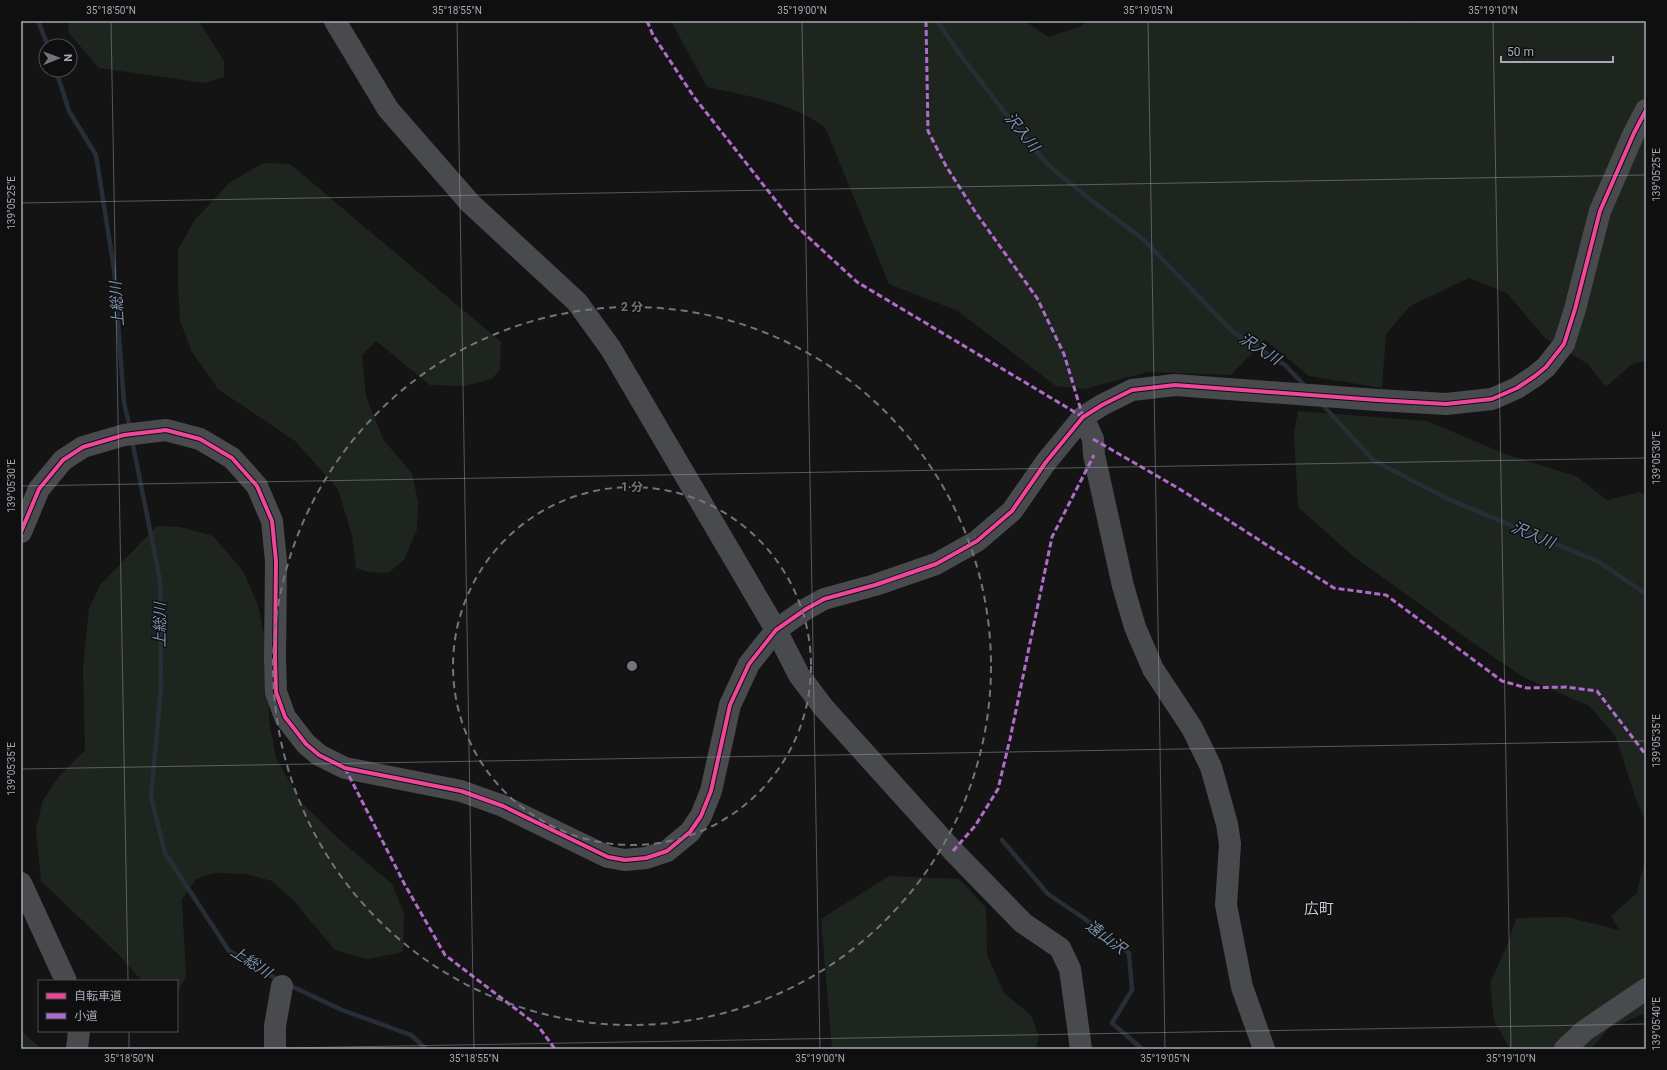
<svg xmlns="http://www.w3.org/2000/svg" width="1667" height="1070" viewBox="0 0 1667 1070" font-family="Roboto,'Noto Sans JP',sans-serif">
  <style>
    .green { fill: #1e251f }
    .lines { fill: none; stroke-linecap: round; stroke-linejoin: round }
    .stream { stroke: #282e36; stroke-width: 4.5 }
    .minor { stroke: #494a4d; stroke-width: 22 }
    .quiet { stroke: #b06ccc; stroke-width: 3; stroke-dasharray: 6 3; stroke-linecap: butt }
    .cycleway-casing { stroke: #0f0f10; stroke-width: 6 }
    .cycleway { stroke: #ed469a; stroke-width: 4 }
    .ticks { fill: none; stroke: #a6a9b5; stroke-width: 1; stroke-opacity: 0.45 }
    .ring { fill: none; stroke: #73757d; stroke-width: 2; stroke-dasharray: 7 5 }
    .labels { text-anchor: middle; dominant-baseline: central; stroke-width: 3; stroke-linejoin: round; paint-order: stroke }
    .water-label { font-size: 15px; font-style: italic; fill: #7d95b0; stroke: #0f0f10 }
    .neighbourhood-label { font-size: 15px; fill: #c6c9d2; stroke: #0f0f10 }
    .centre { fill: #73757d; stroke: #0f0f10; stroke-width: 2 }
    .ring-label { font-size: 12px; text-anchor: middle; font-weight: bold; fill: #73757d; stroke: #0f0f10; stroke-width: 3; stroke-linejoin: round; paint-order: stroke }
    .neatline { fill: none; stroke: #a6a9b5; stroke-width: 1.5 }
    .ticks-label { font-size: 10px; text-anchor: middle; fill: #a6a9b5 }
  </style>
  <rect width="100%" height="100%" fill="#141415"/>
  <!-- green -->
  <g class="green">
    <polygon points="68,21 199,21 224,61 224,77 205,83 99,68 69,33"/>
    <path d="M671 21H1025L1048 37 1080 27 1087 21H1407L1413 23 1415 21H1646V361L1632 364 1606 387 1588 364 1545 338 1507 293 1469 278 1410 306 1386 334 1382 388 1309 376 1265 340 1231 375 1148 372 1084 389 1056 386 958 311 889 284 825 127C787 101 751 97 707 87Z"/>
    <polygon points="263,163 290,164 501,342 500,369 492,379 464,386 430,385 376,341 362,355 366,397 384,441 412,473 418,503 417,529 404,560 388,573 369,572 356,568 352,535 338,489 295,441 218,389 192,352 180,321 178,287 178,250 194,221 229,183"/>
    <polygon points="1298,411 1427,421 1508,455 1576,476 1607,500 1640,492 1646,496 1646,822 1636,799 1615,735 1589,706 1523,677 1472,642 1353,556 1298,507 1294,433"/>
    <polygon points="157,526 180,527 213,536 243,571 258,605 268,656 269,720 276,758 302,803 341,841 392,884 404,913 403,952 367,959 335,950 292,899 272,881 246,874 214,873 196,879 182,899 186,977 177,992 177,981 142,981 121,957 41,881 36,829 43,800 60,775 85,750 83,669 89,609 100,585"/>
    <polygon points="1646,854 1646,1013 1609,1028 1591,1049 1510,1049 1494,1021 1490,983 1507,946 1516,918 1567,917 1619,930 1611,916 1637,893"/>
    <polygon points="889,876 959,879 986,908 987,955 1004,993 1031,1015 1039,1037 1036,1049 832,1049 821,919"/>
    <polygon points="21,1031 38,1046 52,1049 21,1049"/>
  </g>
  <g class="lines">
    <!-- stream -->
    <g class="stream">
      <polyline points="38,21 48,46"/>
      <polyline points="937,21 959,53 1012,122 1049,166 1091,200 1143,239 1233,332 1285,365 1306,387"/>
      <polyline points="56,70 69,111 96,155 114,269 124,403 130,428"/>
      <polyline points="1321,403 1373,460 1448,499 1599,562 1646,594"/>
      <polyline points="132,440 160,580 161,688 151,797 165,853 229,951 280,981"/>
      <polyline points="1002,840 1048,894 1085,919 1129,953 1132,990 1112,1023 1142,1049"/>
      <polyline points="289,985 342,1010 411,1035 426,1049"/>
    </g>
    <!-- minor -->
    <g class="minor">
      <polyline points="335,21 388,109 470,203 577,302 611,349 776,630 799,675 823,707 953,851 1023,923 1060,948 1070,969 1081,1049"/>
      <polyline points="1083,417 1093,439 1094,455 1123,586 1135,627 1153,669 1192,728 1211,767 1227,824 1230,844 1226,905 1242,987 1264,1049"/>
      <polyline points="21,532 39,489 63,460 83,447 124,435 166,430 200,439 232,458 257,486 272,521 276,561 275,659 276,692 285,717 306,744 319,755 345,768 461,791 503,806 608,857 625,860 646,858 667,851 690,832 701,816 711,791 730,705 749,664 776,630 806,609 824,599 875,585 936,564 977,541 1012,511 1046,462 1083,417 1102,405 1132,390 1175,385 1377,400 1446,404 1492,399 1517,388 1535,376 1546,367 1564,344 1575,309 1600,211 1634,133 1646,110"/>
      <polyline points="21,883 66,981"/>
      <polyline points="77,1049 79,1031"/>
      <polyline points="275,1049 275,1026 282,986"/>
      <polyline points="1565,1049 1584,1031 1646,989"/>
    </g>
    <!-- quiet -->
    <g class="quiet">
      <polyline points="647,21 653,35 694,97 795,225 857,282 1083,417"/>
      <polyline points="926,21 928,131 946,166 976,213 1037,298 1064,354 1083,417"/>
      <polyline points="1093,439 1178,488 1334,588 1386,595 1502,681 1527,688 1566,687 1597,691 1646,755"/>
      <polyline points="345,768 405,885 445,955 538,1026 555,1049"/>
      <polyline points="953,851 975,826 998,789 1010,739 1052,537 1094,455"/>
    </g>
    <defs>
      <polyline id="cycleway" points="21,532 39,489 63,460 83,447 124,435 166,430 200,439 232,458 257,486 272,521 276,561 275,659 276,692 285,717 306,744 319,755 345,768 461,791 503,806 608,857 625,860 646,858 667,851 690,832 701,816 711,791 730,705 749,664 776,630 806,609 824,599 875,585 936,564 977,541 1012,511 1046,462 1083,417 1102,405 1132,390 1175,385 1377,400 1446,404 1492,399 1517,388 1535,376 1546,367 1564,344 1575,309 1600,211 1634,133 1646,110"/>
    </defs>
    <!-- cycleway casing -->
    <use href="#cycleway" class="cycleway-casing"/>
    <!-- cycleway -->
    <use href="#cycleway" class="cycleway"/>
  </g>
  <!-- ticks -->
  <path class="ticks" d="M111 21 128 981M457 21 474 1049M802 21 820 1049M1148 21 1165 1049M1493 21 1511 1049M21 203 1646 175M21 486 1646 458M21 769 1646 741M129 1031V1049M230 1049 1646 1024"/>
  <!-- distance rings -->
  <g class="ring">
    <circle cx="632" cy="666" r="179"/>
    <circle cx="632" cy="666" r="359"/>
  </g>
  <g class="labels">
    <!-- water labels -->
    <g class="water-label">
      <text transform="translate(1022 132) rotate(51)">沢入川</text>
      <text transform="translate(117 304) rotate(-94)">上総川</text>
      <text transform="translate(1260 349) rotate(32)">沢入川</text>
      <text transform="translate(1533 535) rotate(23)">沢入川</text>
      <text transform="translate(160 625) rotate(-90)">上総川</text>
      <text transform="translate(1106 937) rotate(37)">遠山沢</text>
      <text transform="translate(251 962) rotate(33)">上総川</text>
    </g>
    <!-- neighbourhood labels -->
    <g class="neighbourhood-label">
      <text x="1319" y="909">広町</text>
    </g>
  </g>
  <circle cx="632" cy="666" r="6" class="centre"/>
  <g class="ring-label">
    <text x="632" y="311">2 分</text>
    <text x="632" y="491">1 分</text>
  </g>
  <!-- border -->
  <rect width="1667" height="1070" fill="none" stroke="#0f0f10" stroke-width="44"/>
  <!-- legend -->
  <rect x="38" y="980" width="140" height="52" fill="#0f0f10" stroke="#4b4d52"/>
  <rect x="46" y="993" width="20" height="6" fill="#ed469a" stroke="#4b4d52"/>
  <text x="74" y="1000" font-size="12" fill="#a6a9b5">自転車道</text>
  <rect x="46" y="1013" width="20" height="6" fill="#b06ccc" stroke="#4b4d52"/>
  <text x="74" y="1020" font-size="12" fill="#a6a9b5">小道</text>
  <!-- north arrow -->
  <g transform="translate(58 58) rotate(89)"><circle r="19" fill="#0f0f10" stroke="#4b4d52"/>
  <path d="M0-3L7 15L0 10L-7 15Z" fill="#73757d"/>
  <text y="-6" font-size="11" font-weight="bold" text-anchor="middle" fill="#a6a9b5">N</text>
  </g>
  <!-- scale -->
  <path d="M1501 56v6h112v-6" fill="none" stroke="#a6a9b5" stroke-width="2"/>
  <text x="1507" y="56" font-size="12" fill="#a6a9b5" stroke="#0f0f10" stroke-width="3" paint-order="stroke">50 m</text>
  <rect x="22" y="22" width="1623" height="1026" class="neatline"/>
  <g class="ticks-label">
    <text x="111" y="14">35°18'50"N</text>
    <text x="457" y="14">35°18'55"N</text>
    <text x="802" y="14">35°19'00"N</text>
    <text x="1148" y="14">35°19'05"N</text>
    <text x="1493" y="14">35°19'10"N</text>
    <text transform="translate(1656 175) rotate(-90)" y="4">139°05'25"E</text>
    <text transform="translate(11 203) rotate(-90)" y="4">139°05'25"E</text>
    <text transform="translate(1656 458) rotate(-90)" y="4">139°05'30"E</text>
    <text transform="translate(11 486) rotate(-90)" y="4">139°05'30"E</text>
    <text transform="translate(1656 741) rotate(-90)" y="4">139°05'35"E</text>
    <text transform="translate(11 769) rotate(-90)" y="4">139°05'35"E</text>
    <text transform="translate(1656 1024) rotate(-90)" y="4">139°05'40"E</text>
    <text x="129" y="1062">35°18'50"N</text>
    <text x="474" y="1062">35°18'55"N</text>
    <text x="820" y="1062">35°19'00"N</text>
    <text x="1165" y="1062">35°19'05"N</text>
    <text x="1511" y="1062">35°19'10"N</text>
  </g>
</svg>
